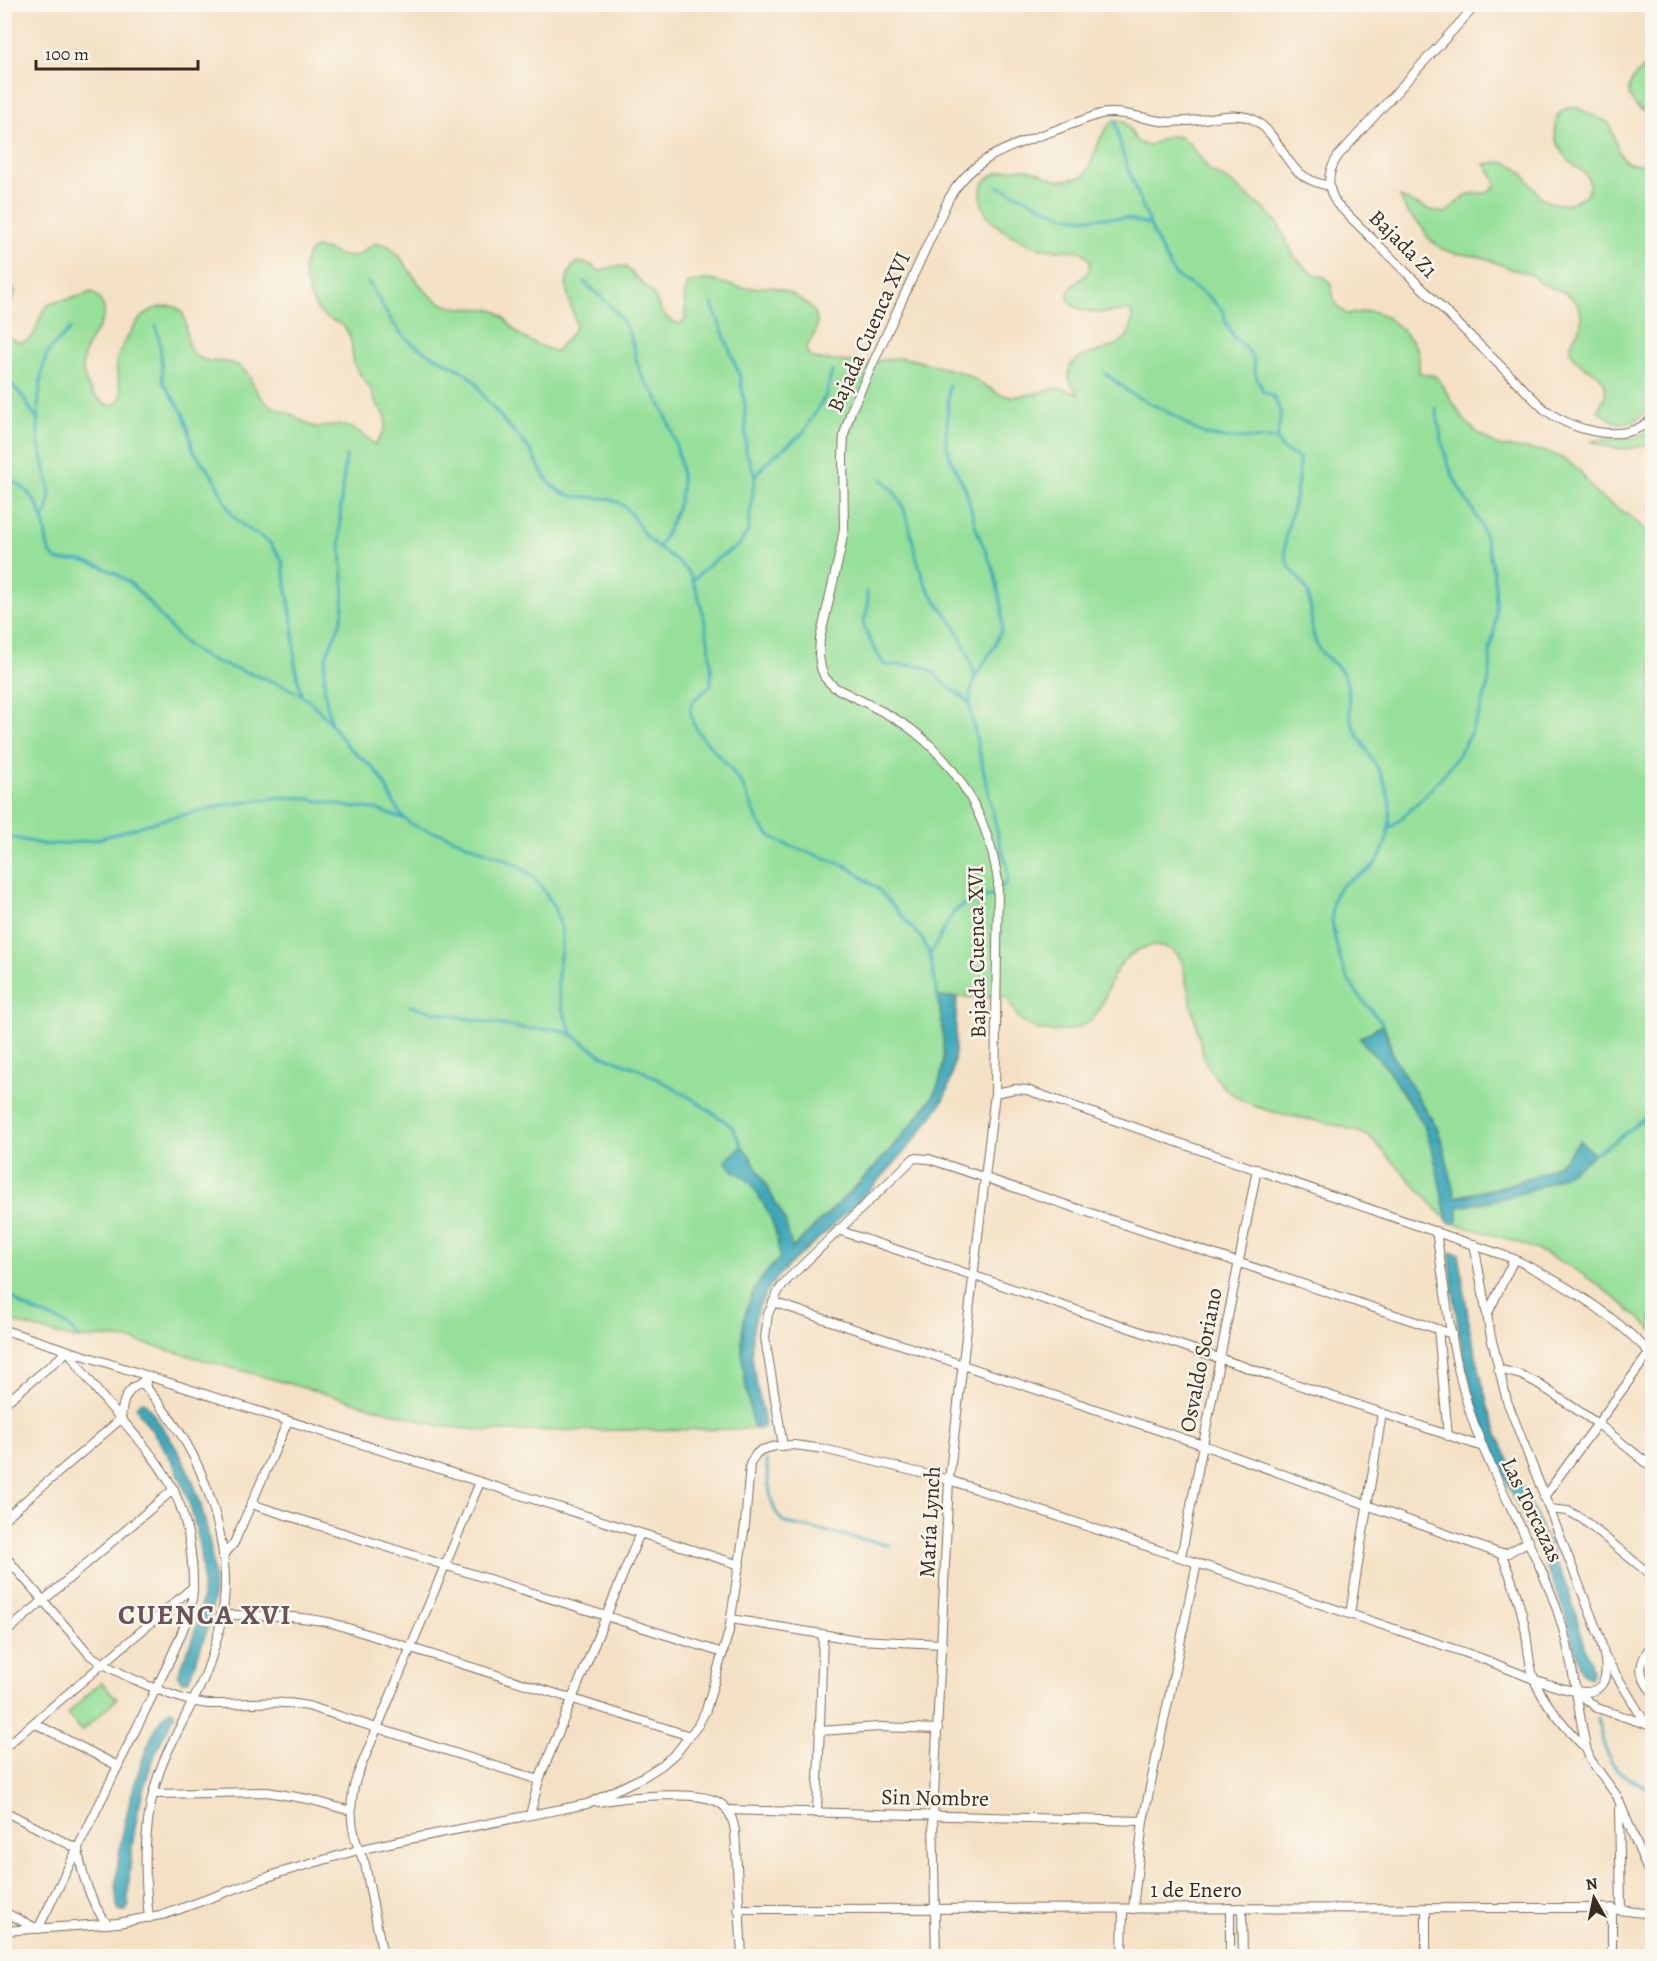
<svg xmlns="http://www.w3.org/2000/svg" width="1657" height="1961" viewBox="0 0 1657 1961" font-family="Alegreya,serif">
  <style>
    .green { fill: #96e09a; stroke: #68855c; stroke-width: 1.5 }
    .water { fill: #3ca9bc; stroke: #3c6a6d; stroke-width: 1.5 }
    .lines { fill: none; stroke-linecap: round; stroke-linejoin: round }
    .stream { stroke: #3ca9bc; stroke-width: 3 }
    .street-casing { stroke: #7c6a58; stroke-width: 10 }
    .street { stroke: #fff; stroke-width: 8 }
    .labels { text-anchor: middle; dominant-baseline: central; stroke-width: 5; stroke-linejoin: round; paint-order: stroke }
    .street-label { font-size: 22px; fill: #3b2a1e; stroke: #fbf7ec }
    .district-label { font-size: 28px; font-weight: bold; letter-spacing: 1.5px; fill: #6a5359; stroke: #fbf7ec }
  </style>
  <rect width="100%" height="100%" fill="#fbf7ec"/>
  <filter id="ink" filterUnits="userSpaceOnUse"><feTurbulence type="fractalNoise" baseFrequency=".0167" numOctaves="2"/><feDisplacementMap in="SourceGraphic" scale="12" xChannelSelector="R" yChannelSelector="G"/><feConvolveMatrix kernelMatrix="1 2 1 2 8 2 1 2 1" color-interpolation-filters="sRGB"/></filter>
  <filter id="wash" filterUnits="userSpaceOnUse"><feTurbulence type="fractalNoise" baseFrequency=".008" numOctaves="4" result="noise"/><feDisplacementMap in="SourceGraphic" scale="24" xChannelSelector="R" yChannelSelector="G"/><feGaussianBlur stdDeviation="1.35" result="paint"/><feColorMatrix in="noise" values="0 0 0 0 0 0 0 0 0 0 0 0 0 0 0 0 0 1.4 0 .05"/><feComposite in="paint" operator="in"/></filter>
  <g filter="url(#wash)">
    <rect width="100%" height="100%" fill="#f4e1c5"/>
    <!-- green -->
    <g class="green">
      <path d="M1652 57V116C1638 110 1621 97 1633 79 1638 71 1647 66 1652 57Z"/>
      <path d="M1575 107 1609 123C1618 142 1616 170 1645 163L1650 156 1652 136V375C1651 384 1652 395 1649 404 1648 411 1643 415 1637 419 1621 429 1611 420 1597 410 1607 399 1610 383 1596 373 1592 370 1587 369 1583 366 1578 362 1574 357 1570 352L1571 344 1581 324V312L1576 302 1566 293 1540 283 1530 274 1511 269 1482 257 1454 253 1442 249 1428 238 1423 228 1407 212 1400 197 1430 210 1445 213C1453 208 1460 197 1469 194 1481 191 1486 198 1496 185L1494 177 1485 164C1493 163 1505 160 1512 165 1535 178 1533 206 1564 204 1571 203 1580 200 1585 195 1590 190 1590 184 1588 178 1585 172 1580 170 1575 166 1562 156 1552 138 1556 122 1558 110 1565 108 1575 107Z"/>
      <path d="M1115 120 1123 121 1130 129 1135 139 1141 144 1150 145 1170 136 1181 137 1190 144 1210 171 1229 181 1271 215 1278 224 1294 256 1310 272 1326 278 1330 282 1334 299 1339 308 1347 314C1356 314 1366 310 1375 312 1388 315 1411 337 1417 349 1420 357 1419 365 1419 373L1435 376 1440 382 1464 420 1480 435 1498 446 1541 451 1551 453 1567 461 1579 470 1596 494 1632 518 1652 536V1330C1618 1299 1582 1269 1539 1251 1513 1239 1484 1233 1456 1224L1458 1220V1207C1499 1201 1539 1190 1575 1168L1573 1147C1571 1151 1568 1156 1565 1159 1546 1178 1482 1191 1455 1197L1444 1148 1437 1128 1393 1056 1388 1036 1383 1024 1360 1038 1367 1048 1385 1066 1424 1125 1434 1156 1447 1220 1371 1138C1314 1107 1232 1129 1203 1055L1182 962C1177 952 1172 948 1161 947 1152 945 1143 947 1135 952 1118 962 1111 979 1105 997 1102 1004 1099 1012 1094 1017 1077 1034 1041 1037 1022 1021 1015 1015 1011 1005 1008 997H938C942 1024 947 1053 940 1080 934 1098 921 1112 910 1126 874 1171 832 1209 791 1249L785 1220 750 1156 733 1170C739 1174 747 1178 752 1184 769 1204 777 1231 780 1258 726 1307 743 1363 753 1426L757 1429 490 1431 441 1426 128 1339 103 1337 75 1339 5 1320 4 333C9 338 13 341 20 342 41 342 35 315 47 306 55 300 65 301 74 298 80 296 86 294 92 292 119 313 94 329 86 349 77 372 88 398 112 406L117 403 122 395C120 384 114 370 117 359 119 353 122 347 125 342 134 324 145 307 168 306 172 306 177 307 180 310 190 320 183 339 191 350 204 368 221 357 237 365 253 373 253 394 268 404 275 409 285 411 293 415 301 419 307 427 317 427 324 428 332 424 340 425 354 426 365 436 375 445 381 436 389 426 385 416 383 410 377 406 375 401 373 397 373 392 370 388 365 380 358 374 355 365 350 353 355 338 344 327 339 322 330 320 324 316 312 308 301 276 305 262 313 233 336 259 351 257 363 256 370 240 383 244 402 249 414 285 432 297 440 303 450 307 461 308 473 310 485 306 497 312 507 318 510 327 519 334 530 344 543 346 555 352L572 333 576 325C572 303 555 277 579 262L591 265 600 271 615 266 626 267 653 294 662 312 669 320 679 324 685 321C687 309 682 297 686 285 707 274 723 285 745 288 754 289 764 286 773 287 787 290 815 305 817 319 819 331 810 339 806 349L810 357 821 360 867 363 896 358 911 359 966 374 999 394 1010 397 1034 394 1057 388 1079 394C1076 389 1070 384 1069 378 1063 341 1137 364 1132 314L1128 310C1108 313 1089 316 1072 305 1071 304 1068 298 1068 297 1067 282 1096 277 1089 259 1086 254 1080 250 1074 250 1067 249 1059 251 1052 250 1030 248 987 227 982 204 981 200 981 191 982 186 988 172 1014 167 1027 169 1038 170 1047 178 1057 180 1066 181 1076 178 1084 176 1098 157 1095 135 1115 120Z"/>
      <polygon points="5,281 10,283 15,292 12,301 5,311"/>
      <path d="M1652 431V443C1627 451 1615 451 1591 441L1638 437Z"/>
      <polygon points="101,1682 117,1699 82,1731 67,1714"/>
    </g>
    <!-- water -->
    <g class="water">
      <path d="M938 997H957C955 1027 958 1060 948 1088 943 1104 932 1117 922 1130 893 1168 859 1201 825 1233 789 1266 757 1284 752 1338 750 1364 760 1398 765 1423L763 1428 757 1429 753 1426C742 1363 726 1307 780 1258L775 1229 768 1212 751 1183 733 1170 725 1161 742 1146 750 1156 785 1220 792 1249C832 1209 875 1171 910 1126 922 1112 935 1097 940 1079 947 1053 942 1024 938 997Z"/>
      <path d="M1383 1024 1393 1056 1437 1128 1444 1148 1455 1197C1483 1192 1546 1179 1565 1158 1571 1153 1574 1146 1580 1140L1594 1154C1559 1187 1504 1200 1458 1207V1220L1456 1224 1449 1223 1447 1220 1434 1156 1424 1125 1385 1066 1367 1048 1360 1038Z"/>
      <path d="M1453 1252 1459 1254 1470 1330 1488 1407 1504 1450 1537 1517 1569 1592 1593 1672 1591 1678 1583 1675C1574 1648 1568 1619 1557 1592 1538 1544 1512 1499 1493 1450 1467 1388 1454 1321 1450 1254Z"/>
      <path d="M142 1401 147 1405C159 1423 174 1442 184 1462 204 1501 219 1567 212 1610 208 1634 197 1656 189 1679L185 1682 180 1680 178 1675C187 1652 198 1629 201 1605 207 1563 193 1502 174 1465 164 1446 150 1428 138 1411L136 1406Z"/>
      <path d="M170 1710 174 1711 175 1715C140 1772 129 1841 128 1907L126 1911H119C105 1882 142 1727 170 1710Z"/>
    </g>
    <g class="lines">
      <!-- stream -->
      <g class="stream">
        <path d="M1115 120 1122 152 1153 233 1165 257 1175 275 1209 297 1223 311 1226 322 1234 338 1246 348 1253 358 1256 376 1263 391 1274 397 1281 413 1277 439 1282 449 1299 458C1299 473 1298 488 1294 503 1290 522 1281 541 1287 561 1291 572 1303 580 1307 591 1314 609 1308 632 1319 649 1325 658 1336 663 1342 672 1352 687 1346 708 1353 725 1366 755 1387 772 1390 807 1391 828 1386 856 1369 869 1358 878 1344 879 1336 893 1325 913 1339 961 1349 981 1358 996 1371 1010 1383 1024"/>
        <polyline points="998,186 1062,215 1078,218 1127,218 1150,225"/>
        <path d="M584 282C602 298 623 314 631 338 635 351 636 366 643 378 647 384 652 390 656 396 671 422 687 469 680 498 676 516 666 533 658 549"/>
        <path d="M369 283C381 301 390 324 407 339 427 358 458 362 476 383 479 388 482 394 485 398 490 405 495 410 500 416 509 428 521 438 530 450 537 461 542 476 552 485 572 505 596 491 620 503 631 509 637 526 645 535 656 549 672 555 684 567 702 585 713 659 711 685L693 701 690 709 693 723 702 737 730 768 743 786 759 823 769 835 785 844 847 866 878 889 922 939 930 955 938 997"/>
        <polyline points="712,304 740,377 745,406 746,452 755,475"/>
        <polyline points="156,326 160,344 163,382 183,413 190,435 193,450 214,478 232,515 245,527 269,542 282,560 293,625 295,664 301,694"/>
        <polyline points="1105,373 1130,393 1177,417 1192,428 1207,435 1223,438 1277,439"/>
        <polyline points="4,376 24,398 37,420"/>
        <path d="M4 477C24 485 37 499 43 519 47 531 44 555 58 560 63 562 70 560 76 560 93 562 112 570 126 580 156 602 172 642 207 658 243 675 284 678 314 705 327 717 336 731 346 744 355 755 367 761 376 771 388 785 391 804 404 818 414 829 431 830 445 835 457 839 467 845 478 849 502 858 523 863 540 885 552 901 563 922 562 943 560 958 557 972 558 988 560 1005 566 1020 573 1035"/>
        <path d="M882 479C913 505 909 541 922 575 928 594 941 606 952 622 963 639 970 658 975 677"/>
        <path d="M43 520C58 496 44 469 39 444 36 426 39 368 48 353 53 344 64 337 70 329"/>
        <polyline points="693,580 712,562 739,545 748,531 755,476 769,460 803,433 826,395 832,371"/>
        <path d="M866 591C867 595 868 601 868 605 868 611 864 617 864 624 863 630 880 659 885 665 903 666 920 661 935 674 939 677 941 681 945 684 954 693 961 693 970 705"/>
        <path d="M331 722C325 700 321 677 327 654 332 640 341 627 343 611 346 583 340 557 340 529 340 504 343 480 346 456"/>
        <path d="M1388 830C1440 785 1478 743 1490 673 1491 666 1490 658 1490 651 1491 642 1495 633 1495 624 1498 595 1493 562 1484 534 1479 515 1465 500 1456 482 1444 460 1440 433 1436 408"/>
        <polyline points="4,836 46,845 70,843 95,840 161,820 225,805 282,797 304,798 351,807 375,809 404,819"/>
        <polyline points="930,955 953,913 962,906 993,894 1005,884 1008,879 1007,865 1000,844 970,710 970,695 975,677 994,647 1002,628 1002,608 994,571 977,531 966,490 949,456 946,440 949,385"/>
        <polyline points="410,1006 458,1017 525,1029 557,1029 573,1035 601,1055 639,1069 688,1096 726,1122 733,1128 742,1146"/>
        <polyline points="1594,1154 1625,1134 1652,1111"/>
        <path d="M4 1287C9 1293 14 1299 20 1304 42 1319 62 1314 80 1339"/>
        <path d="M766 1460C769 1479 768 1513 786 1523L889 1545"/>
        <path d="M1597 1718C1607 1760 1610 1773 1652 1789"/>
      </g>
    </g>
  </g>
  <g filter="url(#ink)">
    <g class="lines">
      <defs>
        <g id="street">
          <path d="M1477 4 1338 156C1327 172 1326 188 1337 204L1544 409C1572 430 1623 446 1652 419"/>
          <path d="M995 1093 1015 1089 1027 1090 1514 1259C1564 1283 1614 1315 1652 1355"/>
          <polyline points="838,1230 1483,1447"/>
          <path d="M1436 1231C1446 1296 1452 1365 1475 1427 1499 1494 1540 1553 1561 1622 1574 1664 1577 1708 1587 1751L1590 1759 1617 1796 1652 1881"/>
          <polyline points="773,1302 1203,1445 1498,1553 1508,1553 1529,1541"/>
          <polyline points="1487,1315 1514,1259"/>
          <polyline points="1438,1329 1448,1436"/>
          <polyline points="4,1330 740,1565"/>
          <polyline points="1498,1369 1521,1375 1537,1383 1598,1424 1652,1467"/>
          <path d="M142 1382C157 1401 173 1420 185 1441 208 1480 223 1531 225 1576 226 1607 218 1640 207 1670 195 1701 177 1730 164 1760 143 1810 143 1865 149 1918"/>
          <path d="M4 1404 68 1351C81 1369 94 1388 109 1405 152 1455 184 1485 191 1554 193 1569 194 1585 192 1600 188 1622 177 1643 168 1664L38 1929 4 1912"/>
          <polyline points="783,1446 765,1338 768,1314 779,1290 788,1279 914,1158 929,1159 1452,1334"/>
          <polyline points="1544,1497 1650,1352"/>
          <polyline points="251,1504 723,1653"/>
          <polyline points="1549,1509 1568,1511 1581,1518 1652,1576"/>
          <path d="M4 1519 121 1419C122 1401 127 1386 146 1382"/>
          <path d="M1501 1553C1512 1579 1521 1605 1526 1633 1528 1648 1529 1664 1534 1679 1542 1701 1569 1732 1586 1749"/>
          <path d="M4 1555 90 1655C113 1672 183 1704 211 1704 246 1705 272 1699 308 1706L539 1780"/>
          <polyline points="223,1556 234,1543 288,1421"/>
          <polyline points="1181,1557 1257,1169"/>
          <polyline points="1350,1614 1382,1413"/>
          <path d="M221 1615C259 1615 295 1615 332 1623L690 1736"/>
          <polyline points="731,1619 858,1640 942,1644"/>
          <polyline points="4,1634 174,1489"/>
          <path d="M1652 1644C1638 1664 1637 1673 1652 1692"/>
          <polyline points="1606,1658 1646,1724"/>
          <polyline points="1576,1691 1597,1708 1652,1726"/>
          <polyline points="34,1723 118,1766"/>
          <polyline points="819,1731 879,1727 938,1729"/>
          <polyline points="4,1748 193,1587"/>
          <polyline points="153,1794 267,1792 308,1799 351,1811"/>
          <path d="M598 1802C625 1797 698 1789 720 1803 730 1810 733 1820 735 1831L742 1956"/>
          <polyline points="1619,1809 1621,1909"/>
          <polyline points="727,1810 1143,1821"/>
          <polyline points="4,1811 78,1849"/>
          <polyline points="817,1813 823,1635"/>
          <polyline points="530,1815 539,1780 640,1533"/>
          <path d="M78 1849C82 1877 90 1901 107 1924"/>
          <polyline points="1230,1908 1230,1956"/>
          <polyline points="1242,1908 1243,1956"/>
          <polyline points="1426,1908 1426,1956"/>
          <polyline points="738,1909 1602,1908 1652,1914"/>
          <polyline points="1133,1909 1143,1821 1197,1563"/>
          <path d="M4 1931 118 1923 166 1914 279 1873 358 1850 394 1842 587 1804 643 1777 662 1765 677 1752 698 1725 706 1710 729 1631 745 1525 750 1464 756 1454 761 1450 776 1446 794 1445 824 1449 949 1480 1478 1657C1506 1667 1557 1692 1586 1692 1592 1692 1598 1689 1602 1684 1610 1671 1603 1651 1600 1638L1507 1401 1491 1337 1474 1244"/>
          <path d="M383 1956 365 1864C351 1836 347 1806 357 1776L480 1482"/>
          <path d="M936 1956 933 1816 949 1480 995 1093 998 881C989 821 960 766 911 729 889 713 859 700 834 687L825 678 821 668 819 655 820 639 840 552 844 528 843 456 844 435 851 411 949 198C971 161 1000 150 1039 136 1059 129 1080 121 1100 114 1126 110 1144 120 1169 122 1175 122 1181 121 1187 121 1209 120 1240 108 1259 123 1289 147 1283 177 1329 186"/>
          <polyline points="1122,1956 1123,1909"/>
          <polyline points="1612,1956 1612,1908"/>
        </g>
      </defs>
      <!-- street casing -->
      <use href="#street" class="street-casing"/>
      <!-- street -->
      <use href="#street" class="street"/>
    </g>
  </g>
  <g class="labels">
    <!-- street labels -->
    <g class="street-label">
      <text transform="translate(1403 244) rotate(45)">Bajada Z1</text>
      <text transform="translate(869 332) rotate(-66)">Bajada Cuenca XVI</text>
      <text transform="translate(977 952) rotate(-91)">Bajada Cuenca XVI</text>
      <text transform="translate(1201 1360) rotate(-79)">Osvaldo Soriano</text>
      <text transform="translate(1532 1510) rotate(64)">Las Torcazas</text>
      <text transform="translate(930 1522) rotate(-87)">María Lynch</text>
      <text transform="translate(935 1798) rotate(1)">Sin Nombre</text>
      <text x="1196" y="1890">1 de Enero</text>
    </g>
    <!-- district labels -->
    <g class="district-label">
      <text x="205" y="1615">CUENCA XVI</text>
    </g>
  </g>
  <!-- margin -->
  <rect width="1657" height="1961" fill="none" stroke="#fbf7ec" stroke-width="24"/>
  <!-- north arrow -->
  <g transform="translate(1594 1898) rotate(351)" stroke="#fbf7ec" stroke-width="4.5" paint-order="stroke">
  <path d="M0-4.5L10 22L0 15L-10 22Z" fill="#3b2a1e"/>
  <text y="-9" font-size="16" font-weight="bold" text-anchor="middle" fill="#3b2a1e">N</text>
  </g>
  <!-- scale -->
  <path d="M36 60v9h162v-9" fill="none" stroke="#3b2a1e" stroke-width="3"/>
  <text x="45" y="60" font-size="18" fill="#3b2a1e" stroke="#fbf7ec" stroke-width="4.5" paint-order="stroke">100 m</text>
</svg>
